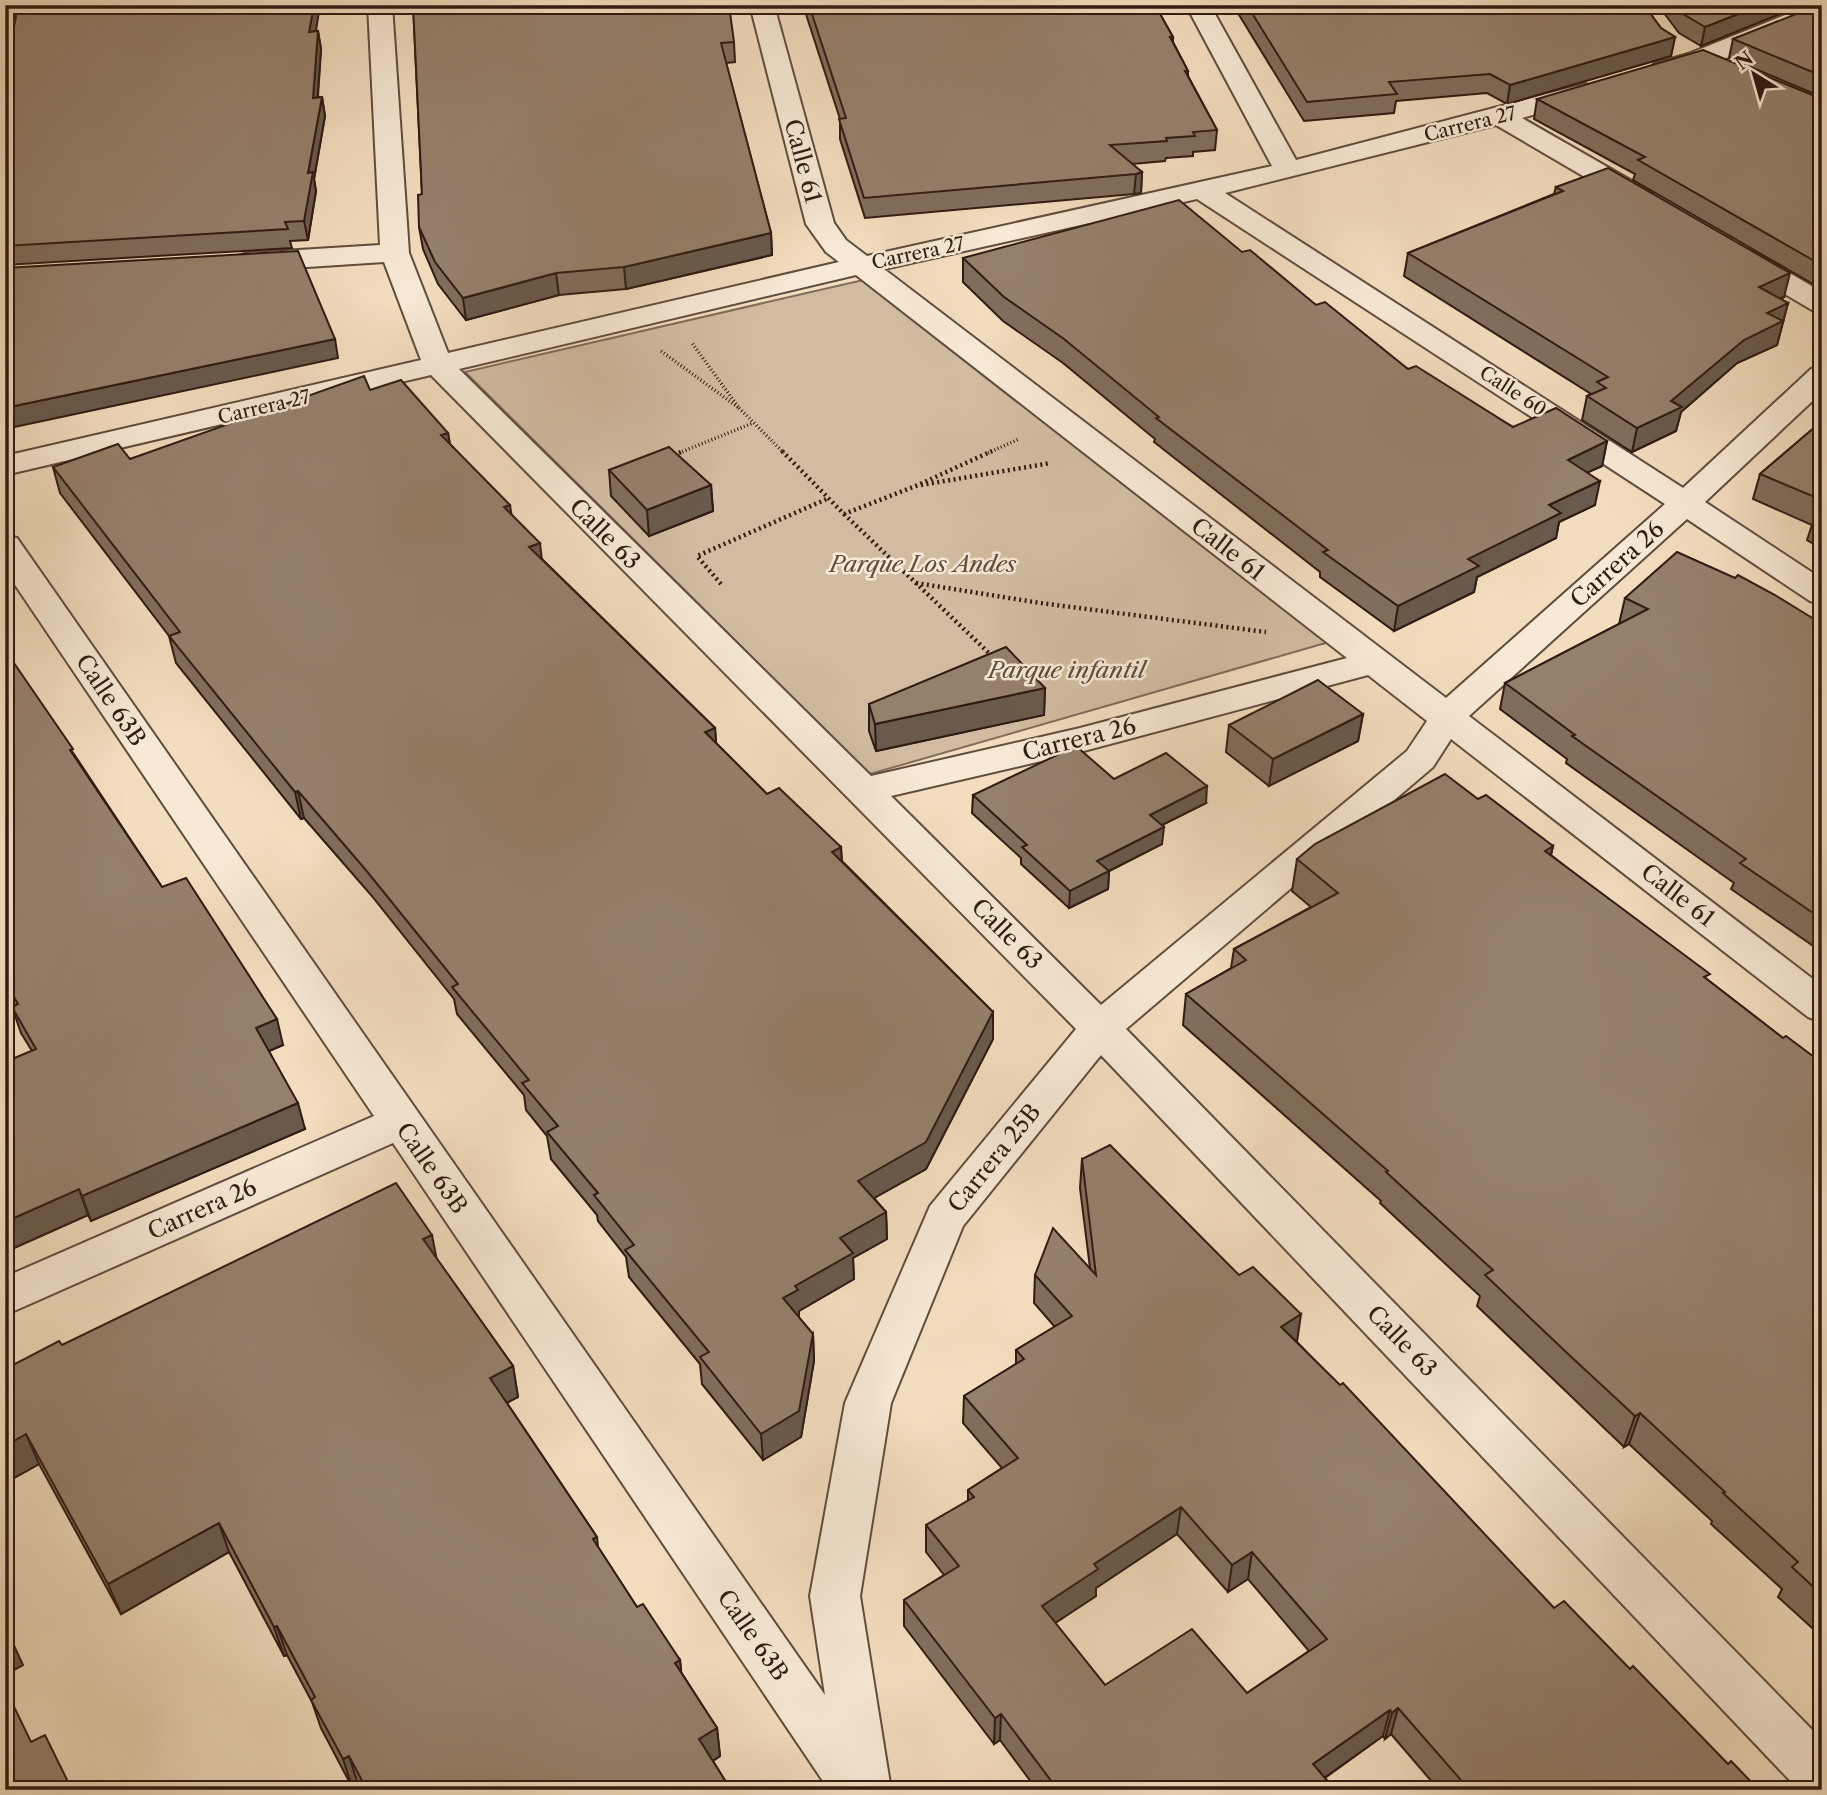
<svg xmlns="http://www.w3.org/2000/svg" width="1827" height="1795" viewBox="0 0 1827 1795" font-family="'Libre Caslon Text',serif">
  <style>
    .green { fill: #d1bca1; stroke: #806c5a; stroke-width: 2 }
    .lines { fill: none; stroke-linecap: round; stroke-linejoin: round }
    .minor-casing { stroke: #604c3e; stroke-width: 4 }
    .path-far1 { stroke: #301b13; stroke-width: 3.5; stroke-dasharray: 1 2.5; stroke-linecap: butt }
    .path { stroke: #301b13; stroke-width: 4.5; stroke-dasharray: 2 3.5; stroke-linecap: butt }
    .minor { fill: #f7e9d5; fill-rule: evenodd }
    .wall { fill: #806e5d; stroke: #301b13; stroke-width: 2; fill-rule: evenodd }
    .shaded-wall { fill: #685a4c; stroke: #301b13; stroke-width: 2 }
    .building { fill: #95806c; stroke: #301b13; stroke-width: 2; fill-rule: evenodd }
    .labels { text-anchor: middle; dominant-baseline: central; stroke-width: 5; stroke-linejoin: round; paint-order: stroke }
    .far-street-label { font-size: 19px; fill: #301b13; stroke: #f7e9d5 }
    .street-label { font-size: 23px; fill: #301b13; stroke: #f7e9d5 }
    .park-label { font-size: 23px; font-style: italic; fill: #604b3e; stroke: #f7e9d5 }
  </style>
  <rect width="100%" height="100%" fill="#f2ddbe"/>
  <filter id="stains"><feTurbulence type="fractalNoise" baseFrequency=".00286" numOctaves="4"/><feColorMatrix values="0 0 0 0 .2 0 0 0 0 .09 0 0 0 0 .02 0 0 0 .5 -.17"/></filter>
  <radialGradient id="worn" r=".72"><stop offset=".6" stop-color="#630" stop-opacity="0"/><stop offset="1" stop-color="#630" stop-opacity=".3"/></radialGradient>
  <!-- green -->
  <polygon class="green" points="863,280 1329,642 870,774 465,372"/>
  <g class="lines">
    <defs>
      <g id="minor">
        <polygon points="5,5 19,5 14,16 5,18"/>
        <path d="M368 5H392L409 253 448 353 839 262 826 252 806 224 750 5H774L834 223 846 240 867 256 1272 166 1186 5H1210L1296 160 1585 84 1594 87 1598 92 1594 97 1522 118 1651 192 1655 198 1651 204 1641 206 1631 204 1496 125 1225 193 1683 488 1811 369 1822 366V392L1705 502 1822 579V604L1810 601 1687 519 1469 716 1822 986V1022L1808 1017 1451 739 1433 767 1126 1029 1822 1740V1790H1799L1101 1055 963 1226 891 1403 860 1596 891 1790H829L393 1143 5 1315V1277L374 1116 5 570V535L17 538 825 1695 810 1596 845 1403 930 1206 1076 1029 431 375 5 475V456L421 360 384 262 248 271 238 268 234 262 238 256 248 253 380 245ZM1197 199 1665 504 1446 698 884 269ZM856 275 1347 658 1080 728 871 776 459 369ZM1368 675 1427 721 1407 751 1101 1005 891 796 1080 752Z"/>
        <path d="M1810 5H1822V18C1789 31 1684 82 1654 74L1650 69 1654 64 1688 54Z"/>
        <polygon points="1742,248 1752,251 1822,292 1822,313 1812,310 1732,263 1728,257 1732,251"/>
      </g>
    </defs>
    <!-- minor casing -->
    <use href="#minor" class="minor-casing"/>
    <!-- path-far1 -->
    <g class="path-far1">
      <polyline points="661,351 739,408 692,343"/>
      <polyline points="739,408 784,453"/>
      <polyline points="679,453 753,423"/>
      <polyline points="988,453 1019,439"/>
    </g>
    <!-- path -->
    <g class="path">
      <polyline points="782,451 844,514 918,485 992,451"/>
      <polyline points="674,455 683,451"/>
      <polyline points="921,485 1051,463"/>
      <polyline points="844,514 993,657"/>
      <polyline points="916,583 1040,603 1266,632"/>
      <polyline points="721,584 697,556 829,498"/>
    </g>
    <!-- minor -->
    <use href="#minor" class="minor"/>
  </g>
  <!-- wall -->
  <g class="wall">
    <polygon points="320,5 315,31 318,31 321,49 318,97 322,97 325,116 314,179 316,191 308,240 290,241 292,248 5,265 5,78 7,74 6,70"/>
    <polygon points="413,5 734,42 735,62 726,63 771,233 772,255 626,289 559,295 466,320 438,284 423,249 419,227 422,194"/>
    <polygon points="803,5 1155,5 1173,37 1173,42 1188,71 1188,76 1217,130 1215,150 1193,152 1193,156 1166,158 1165,161 1132,164 1142,172 1141,193 1134,194 865,218 840,139 840,119"/>
    <polygon points="1233,5 1644,5 1661,28 1675,37 1671,56 1507,104 1487,93 1396,101 1394,113 1304,121"/>
    <polygon points="1658,5 1802,5 1701,46 1679,33"/>
    <polygon points="1822,5 1822,97 1729,58 1733,39"/>
    <polygon points="1537,99 1822,99 1822,280 1813,284 1633,180 1635,174 1534,119"/>
    <polygon points="1556,187 1784,297 1780,299 1788,303 1777,345 1737,363 1681,412 1676,431 1632,452 1582,420 1587,396 1591,394 1404,276 1408,253 1554,194"/>
    <polygon points="1242,252 1316,305 1408,369 1513,427 1607,441 1602,466 1588,472 1595,505 1559,522 1556,538 1477,577 1474,592 1394,631 1320,577 1320,572 1154,442 1155,439 1063,363 1003,321 963,282 963,258"/>
    <polygon points="370,390 448,433 450,444 512,515 542,559 715,728 716,743 767,794 841,847 842,861 993,1012 993,1039 926,1169 874,1198 886,1212 887,1239 853,1258 854,1279 799,1311 799,1316 798,1317 813,1334 814,1361 801,1437 763,1460 702,1384 700,1364 629,1277 626,1257 598,1221 597,1215 551,1159 547,1136 526,1110 524,1095 457,1014 454,999 371,895 304,818 301,819 176,663 169,636 60,493 53,467 130,459"/>
    <polygon points="1822,408 1822,549 1807,540 1812,525 1753,499 1760,474 1815,427 1819,411"/>
    <polygon points="609,470 711,485 713,511 649,536 611,496"/>
    <polygon points="1625,598 1822,624 1822,952 1731,889 1734,883 1566,763 1567,759 1500,709 1505,683 1619,624"/>
    <polygon points="5,650 162,887 283,1045 269,1051 305,1129 91,1221 88,1215 5,1252 32,1051 21,1033 12,1007 14,1006 5,990"/>
    <polygon points="1045,688 1044,715 876,751 869,731 869,704"/>
    <polygon points="1363,714 1358,741 1269,786 1226,752 1229,725"/>
    <polygon points="1114,779 1206,803 1162,825 1162,844 1109,871 1108,889 1069,908 1021,864 1021,858 972,813 973,795"/>
    <polygon points="1478,799 1553,846 1551,855 1708,980 1783,1038 1822,1063 1822,1637 1778,1597 1782,1589 1711,1524 1712,1521 1629,1444 1624,1447 1477,1306 1480,1296 1380,1203 1381,1201 1183,1025 1186,994 1231,968 1234,949 1311,907 1292,891 1297,859"/>
    <path d="M1082 1159 1297 1342 1554 1608 1630 1669 1728 1764 1759 1790H1439L1391 1734 1385 1739 1383 1736 1325 1778 1335 1790H1037L1000 1740 994 1744 904 1626V1600L944 1575 926 1552V1525L968 1501V1490L1002 1468 963 1423 964 1396 1016 1364V1350L1055 1327 1034 1303 1035 1275 1090 1268 1080 1188ZM1177 1534 1228 1592 1248 1579 1309 1651 1247 1693 1105 1685 1055 1623 1096 1596V1588Z"/>
    <polygon points="436,1258 513,1366 518,1397 507,1403 597,1537 598,1547 637,1607 680,1660 681,1672 717,1728 720,1756 713,1761 731,1790 361,1790 358,1784 352,1787 321,1728 312,1702 287,1655 284,1656 229,1552 121,1614 39,1464 5,1483 62,1345"/>
  </g>
  <!-- shaded-wall -->
  <g class="shaded-wall">
    <polygon points="314,5 320,5 313,49 309,32"/>
    <polygon points="1761,5 1802,5 1701,46 1705,27"/>
    <polygon points="318,31 321,49 316,116 313,98"/>
    <polygon points="1675,37 1671,56 1507,104 1510,85"/>
    <polygon points="322,97 325,116 314,179 316,191 308,240 304,221 308,173"/>
    <polygon points="1142,172 1141,193 1134,194 1136,174"/>
    <polygon points="771,233 772,255 626,289 624,267"/>
    <polygon points="1822,262 1822,280 1813,284 1818,263"/>
    <polygon points="556,273 559,295 466,320 463,298"/>
    <polygon points="1790,273 1784,297 1753,311 1759,287"/>
    <polygon points="1788,303 1777,345 1737,363 1681,412 1676,431 1632,452 1637,428 1671,401 1767,313"/>
    <polygon points="335,339 338,358 5,429 5,408"/>
    <polygon points="448,433 452,458 441,435"/>
    <polygon points="1607,441 1602,466 1562,484 1568,460"/>
    <polygon points="1600,481 1595,505 1559,522 1556,538 1477,577 1474,592 1394,631 1398,606 1549,505"/>
    <polygon points="711,485 713,511 649,536 647,510"/>
    <polygon points="510,505 514,531 504,507"/>
    <polygon points="540,543 543,569 529,547"/>
    <polygon points="1045,688 1044,715 876,751 875,724"/>
    <polygon points="1363,714 1358,741 1269,786 1273,759"/>
    <polygon points="715,728 717,754 705,732"/>
    <polygon points="1207,786 1206,803 1148,832 1150,815"/>
    <polygon points="298,791 304,818 301,819 295,792"/>
    <polygon points="1164,827 1162,844 1109,871 1108,889 1069,908 1070,891 1097,861"/>
    <polygon points="1553,846 1545,878 1545,851"/>
    <polygon points="841,847 842,874 832,852"/>
    <polygon points="993,1012 993,1039 926,1169 858,1207 858,1181"/>
    <polygon points="277,1019 283,1045 262,1054 256,1028"/>
    <polygon points="298,1103 305,1129 91,1221 82,1196"/>
    <polygon points="79,1189 88,1215 5,1252 5,1222"/>
    <polygon points="886,1212 887,1239 853,1258 854,1279 799,1311 799,1316 784,1325 783,1298 840,1238"/>
    <polygon points="432,1235 438,1266 423,1239"/>
    <polygon points="1301,1314 1297,1342 1281,1327"/>
    <polygon points="813,1334 814,1361 801,1437 763,1460 761,1434"/>
    <polygon points="513,1366 518,1397 496,1408 490,1378"/>
    <polygon points="1640,1413 1629,1444 1624,1447 1635,1416"/>
    <polygon points="26,1434 39,1464 5,1483 5,1446"/>
    <polygon points="1181,1507 1177,1534 1096,1588 1096,1596 1040,1633 1042,1606 1094,1564"/>
    <polygon points="219,1523 229,1552 121,1614 108,1584"/>
    <polygon points="1252,1552 1248,1579 1228,1592 1232,1565"/>
    <polygon points="5,1626 23,1665 5,1675"/>
    <polygon points="277,1626 287,1655 284,1656 274,1627"/>
    <polygon points="680,1660 683,1689 675,1663"/>
    <polygon points="1398,1708 1391,1734 1385,1739 1392,1713"/>
    <polygon points="1390,1710 1383,1736 1307,1790 1313,1764"/>
    <polygon points="1001,1714 1000,1740 994,1744 995,1718"/>
    <polygon points="717,1728 720,1756 703,1767 699,1739"/>
    <polygon points="349,1756 358,1784 352,1787 343,1759"/>
  </g>
  <!-- building -->
  <g class="building">
    <polygon points="18,5 314,5 309,32 318,31 313,98 322,97 308,173 313,172 304,221 285,222 288,229 5,246 5,78 8,70 6,70"/>
    <polygon points="413,5 729,5 734,42 721,43 771,233 624,267 556,273 463,298 435,262 419,227 418,195 422,194"/>
    <polygon points="809,5 1155,5 1173,37 1170,37 1188,71 1185,71 1217,130 1193,132 1195,136 1166,138 1167,141 1110,145 1142,172 1136,174 864,198 839,119 846,118"/>
    <polygon points="1247,5 1644,5 1661,28 1675,37 1510,85 1490,74 1389,82 1397,94 1307,102"/>
    <polygon points="1676,5 1761,5 1705,27 1683,14"/>
    <polygon points="1819,5 1822,5 1822,76 1733,39"/>
    <polygon points="1703,50 1822,99 1822,262 1818,263 1638,160 1645,157 1537,99"/>
    <polygon points="1608,168 1790,273 1759,287 1788,303 1767,313 1783,321 1744,340 1671,401 1682,407 1637,428 1587,396 1606,388 1597,382 1608,377 1408,253 1563,191 1556,187"/>
    <polygon points="1179,200 1242,252 1250,250 1316,305 1325,302 1408,369 1416,366 1513,427 1556,408 1607,441 1568,460 1600,481 1549,505 1561,513 1468,559 1479,566 1398,606 1323,552 1328,550 1156,418 1159,417 1064,339 1004,297 963,258"/>
    <polygon points="298,251 335,339 5,408 5,268"/>
    <polygon points="364,376 370,390 401,380 448,433 441,435 510,505 504,507 540,543 529,547 715,728 705,732 767,794 779,788 841,847 832,852 993,1012 926,1142 858,1181 886,1212 840,1238 853,1253 795,1286 798,1290 783,1298 813,1334 799,1411 761,1434 700,1357 709,1352 625,1250 634,1245 594,1195 598,1193 547,1132 558,1126 522,1083 529,1080 452,987 458,984 365,869 298,791 295,792 169,636 180,632 53,467 118,444 130,459"/>
    <polygon points="1822,421 1822,500 1760,474"/>
    <polygon points="669,447 711,485 647,510 609,470"/>
    <polygon points="1822,511 1822,519 1815,515"/>
    <polygon points="1677,552 1735,578 1738,575 1775,595 1822,624 1822,919 1740,863 1746,859 1572,736 1575,735 1505,683 1648,609 1625,598"/>
    <polygon points="1006,647 1045,688 875,724 869,704"/>
    <polygon points="5,650 73,749 70,750 162,887 186,878 277,1019 256,1028 298,1103 82,1196 79,1189 5,1222 5,1062 36,1049 12,1007 18,1004 5,981"/>
    <polygon points="1318,680 1363,714 1273,759 1229,725"/>
    <polygon points="1076,746 1114,779 1166,753 1207,786 1150,815 1164,827 1097,861 1109,871 1070,891 1022,847 1027,845 973,795"/>
    <polygon points="1445,774 1478,799 1486,795 1553,846 1545,851 1710,974 1704,977 1783,1038 1786,1036 1822,1063 1822,1595 1792,1567 1798,1562 1723,1493 1725,1492 1640,1413 1635,1416 1566,1352 1485,1275 1493,1270 1386,1172 1388,1171 1186,994 1246,960 1234,949 1338,893 1297,859 1315,844"/>
    <path d="M1110 1145 1239 1275 1253 1267 1301 1314 1281 1327 1340 1385 1343 1383 1554 1608 1564 1601 1630 1669 1633 1666 1728 1764 1731 1761 1759 1790H1464L1467 1787 1398 1708 1392 1713 1390 1710 1313 1764 1335 1790H1058L1001 1714 995 1718 904 1600 959 1566 926 1525 974 1497 968 1490 1018 1458 964 1396 1024 1359 1016 1350 1072 1316 1035 1275 1053 1228 1096 1275 1082 1159ZM1181 1507 1232 1565 1252 1552 1327 1639 1247 1693 1192 1629 1105 1685 1042 1606 1098 1569 1094 1564Z"/>
    <polygon points="396,1183 432,1235 423,1239 513,1366 490,1378 597,1537 593,1539 637,1607 643,1604 680,1660 675,1663 717,1728 699,1739 731,1790 367,1790 349,1756 343,1759 311,1700 315,1697 277,1626 274,1627 219,1523 108,1584 26,1434 5,1446 5,1369 59,1341 62,1345"/>
    <polygon points="5,1628 9,1637 5,1639"/>
    <polygon points="5,1688 31,1742 45,1735 72,1790 5,1790"/>
  </g>
  <g class="labels">
    <!-- far-street labels -->
    <g class="far-street-label">
      <text transform="translate(1470 124) rotate(-14)">Carrera 27</text>
      <text transform="translate(918 253) rotate(-12)">Carrera 27</text>
      <text transform="translate(1513 391) rotate(33)">Calle 60</text>
      <text transform="translate(264 407) rotate(-13)">Carrera 27</text>
    </g>
    <!-- street labels -->
    <g class="street-label">
      <text transform="translate(803 161) rotate(75)">Calle 61</text>
      <text transform="translate(605 534) rotate(45)">Calle 63</text>
      <text transform="translate(1228 549) rotate(38)">Calle 61</text>
      <text transform="translate(1617 564) rotate(-42)">Carrera 26</text>
      <text transform="translate(111 700) rotate(56)">Calle 63B</text>
      <text transform="translate(1079 739) rotate(-14)">Carrera 26</text>
      <text transform="translate(1678 895) rotate(38)">Calle 61</text>
      <text transform="translate(1007 934) rotate(45)">Calle 63</text>
      <text transform="translate(994 1158) rotate(-51)">Carrera 25B</text>
      <text transform="translate(432 1168) rotate(55)">Calle 63B</text>
      <text transform="translate(202 1209) rotate(-24)">Carrera 26</text>
      <text transform="translate(1402 1341) rotate(46)">Calle 63</text>
      <text transform="translate(753 1635) rotate(55)">Calle 63B</text>
    </g>
    <!-- park labels -->
    <g class="park-label">
      <text x="923" y="564">Parque Los Andes</text>
      <text x="1067" y="670">Parque infantil</text>
    </g>
  </g>
  <!-- margin -->
  <rect width="1827" height="1795" fill="none" stroke="#f2ddbe" stroke-width="28"/>
  <rect x="7" y="7" width="1813" height="1781" fill="none" stroke="#301b13" stroke-width="3.5"/>
  <rect x="14" y="14" width="1799" height="1767" fill="none" stroke="#301b13" stroke-width="2"/>
  <!-- north arrow -->
  <g transform="translate(1754 74) rotate(323)" stroke="#f7e9d5" stroke-width="5" paint-order="stroke">
  <path d="M0-5L12 26L0 18L-12 26Z" fill="#301b13"/>
  <text y="-10" font-size="19" font-weight="bold" text-anchor="middle" fill="#301b13">N</text>
  </g>
  <rect width="100%" height="100%" filter="url(#stains)"/>
  <rect width="100%" height="100%" fill="url(#worn)"/>
</svg>
